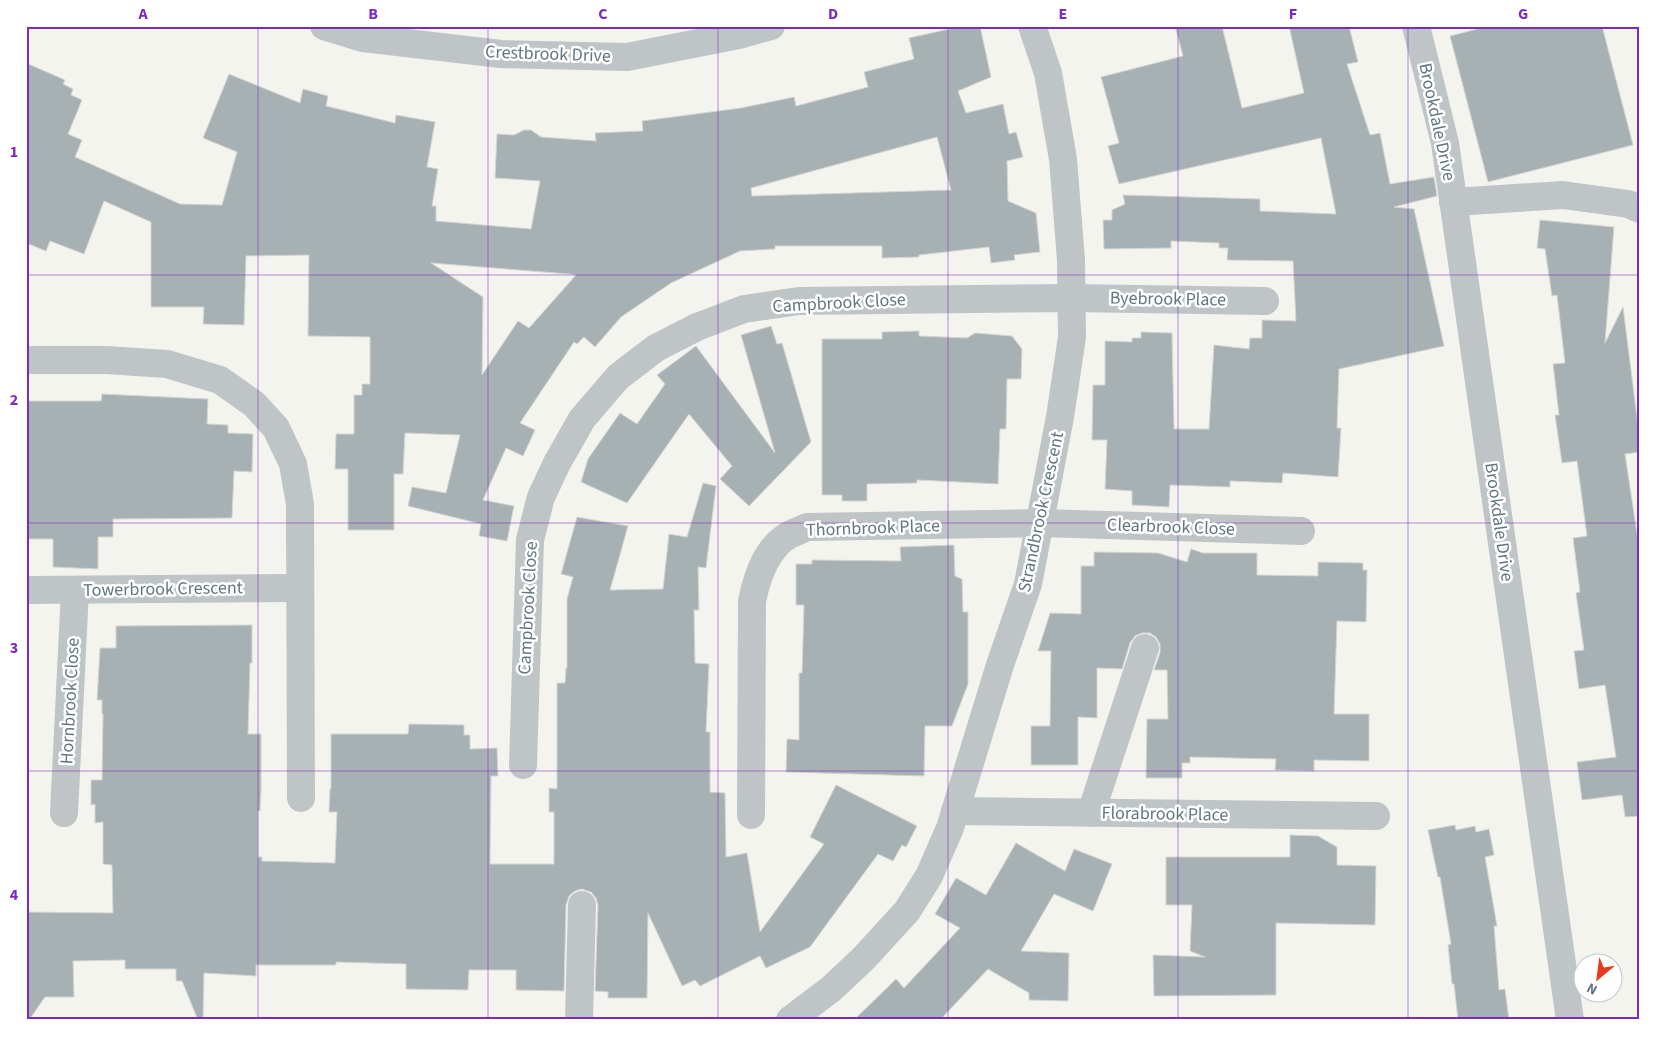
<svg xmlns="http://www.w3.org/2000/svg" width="1666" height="1046" viewBox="0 0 1666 1046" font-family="'Source Sans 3',sans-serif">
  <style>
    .building { fill: #a7b1b4; stroke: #d5d5d2; fill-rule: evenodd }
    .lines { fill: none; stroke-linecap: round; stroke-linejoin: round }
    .minor { stroke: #bfc4c6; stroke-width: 28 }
    .grid { fill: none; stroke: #7b2cbf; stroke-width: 1; stroke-opacity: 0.55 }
    .labels { text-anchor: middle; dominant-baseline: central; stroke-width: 5; stroke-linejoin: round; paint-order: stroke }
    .street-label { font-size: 18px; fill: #627681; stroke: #fff }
    .neatline { fill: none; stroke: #7b2cbf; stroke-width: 2 }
    .grid-label { font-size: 16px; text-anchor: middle; font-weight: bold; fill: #7b2cbf }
  </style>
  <rect width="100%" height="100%" fill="#f4f4ef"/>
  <!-- building -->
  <g class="building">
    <path d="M963 26H980L991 77 958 91 966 113 1003 104 1009 134 1016 132 1023 157 1007 161 1008 201 1036 213 1040 252 1014 255 1015 260 991 263 989 247 919 255V257L882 258V246H775V249L740 251 671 283 621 317 595 347 584 337 577 344 574 342 520 423 535 430 523 456 506 448 483 500 514 506 507 541 479 536 481 524 408 506 412 487 446 493 460 435 405 433 403 474H394V530H348V469H335L336 434H354V395H362V384H370V337L308 336 309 255 246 256 244 325 203 324 204 307H151V222L104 201 84 254 50 241 46 251 26 243V63L65 80 63 84 73 89 71 95 82 100 68 134 82 140 75 157 180 204 222 205 237 152 203 138 229 74 300 103 303 89 328 96 326 106 395 123 396 115 435 122 427 167 438 169 432 206H436V221L531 229 540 181 495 178 497 134 514 135 524 130H531L541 137 596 141 595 133 643 131 642 121 741 108 794 97 796 106 868 87 864 72 914 59 909 38ZM937 137 951 190 752 196 751 188ZM431 263 569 274 576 275 529 328 518 321 482 375 483 297Z"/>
    <polygon points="1175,26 1222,26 1242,108 1304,93 1289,26 1349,26 1358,62 1347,64 1370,135 1380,133 1390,184 1434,177 1437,196 1394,207 1414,209 1444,346 1339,369 1337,428 1341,428 1338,477 1283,473 1282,483 1230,481 1230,487 1170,485 1169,507 1132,505 1132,491 1105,489 1107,440 1092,440 1093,385 1105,385 1105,341 1132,342 1132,338 1141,338 1141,332 1172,333 1174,429 1209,429 1214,345 1249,349 1250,338 1262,338 1262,320 1296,321 1293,261 1227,260 1228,248 1219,248 1219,243 1171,241 1171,248 1104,249 1103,220 1112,220 1112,210 1125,204 1123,195 1260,199 1260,211 1336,214 1321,138 1119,184 1108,146 1119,143 1101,77 1183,56"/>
    <polygon points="1489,26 1602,26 1633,145 1488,182 1450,36"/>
    <polygon points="1540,220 1614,227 1605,343 1623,307 1640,441 1640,452 1625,454 1640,553 1640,816 1625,817 1622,795 1582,800 1577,762 1616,757 1605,685 1579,689 1574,651 1584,650 1576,593 1580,592 1573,538 1587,536 1577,461 1562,463 1555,415 1559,415 1553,364 1565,363 1557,295 1552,296 1545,249 1537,248"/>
    <polygon points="771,326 777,344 782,343 811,442 749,506 720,479 732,466 689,414 627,503 581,482 588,459 620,413 637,424 665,384 657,375 696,346 775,453 741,335"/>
    <polygon points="919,331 919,336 967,338 975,333 1012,336 1022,349 1021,379 1007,379 1006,429 1000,429 998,484 917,480 917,483 867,484 867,501 842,501 842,495 822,495 822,339 882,339 882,332"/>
    <polygon points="102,394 208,399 207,424 228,425 228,433 253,434 252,472 234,471 232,518 113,519 113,537 98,537 98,569 53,567 53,539 26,539 27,401 101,401"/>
    <polygon points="703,483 716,486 706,568 698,567 699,610 694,610 695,663 709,664 706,732 710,732 710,792 725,793 726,857 747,853 760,932 824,844 810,837 836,785 917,826 906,847 902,845 893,861 878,854 810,947 766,968 760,956 700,986 695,980 682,986 648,913 647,998 608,998 608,992 595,991 598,905 596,898 591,892 582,889 575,891 569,896 566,905 564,991 516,990 516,970 469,970 468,990 406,989 406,964 336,962 336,965 256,965 256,976 204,973 203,1020 198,1020 182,981 176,981 176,969 125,969 125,960 73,961 74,997 45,997 29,1020 26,1020 26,912 113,913 112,865 103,864 103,822 95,823 95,804 91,805 91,780 102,780 103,714 102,714 102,700 97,700 100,648 116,648 116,626 252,625 252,663 250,663 248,734 261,734 261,790 260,811 258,811 258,857 262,857 262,861 335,863 337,812 329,812 330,788 331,789 331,734 408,734 409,724 464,725 464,735 470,735 470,749 497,748 498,776 491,776 490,864 554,864 554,812 549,812 549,788 557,789 557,683 565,683 566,668 567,668 567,599 573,577 561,574 577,517 628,526 610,590 663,589 669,534 687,537"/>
    <polygon points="954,545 955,576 962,579 963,612 968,612 968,684 952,726 925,726 924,776 786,772 787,739 799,740 799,673 802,673 804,605 796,605 796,564 812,564 812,560 901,561 900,547"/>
    <polygon points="1191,549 1203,553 1257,553 1257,575 1318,576 1318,562 1363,563 1363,570 1367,570 1366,622 1337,621 1334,714 1369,714 1369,761 1314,760 1314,771 1275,770 1276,759 1190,757 1190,763 1182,763 1182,778 1146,778 1147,719 1168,719 1167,670 1154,670 1160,653 1160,644 1156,637 1150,633 1142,633 1135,636 1130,643 1122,669 1097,668 1097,718 1078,717 1078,765 1031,765 1031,726 1050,726 1051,651 1038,651 1050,613 1081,614 1081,566 1094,566 1094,552 1158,553 1187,562"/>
    <polygon points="1455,825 1456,830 1475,826 1476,832 1489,829 1494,855 1485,857 1497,926 1494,926 1499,990 1505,989 1509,1020 1458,1020 1454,984 1452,984 1448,945 1451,944 1440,877 1438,877 1428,830"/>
    <polygon points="1290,835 1318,836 1337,847 1337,865 1376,866 1375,925 1276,923 1276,995 1154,996 1153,955 1205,957 1190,951 1192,905 1166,905 1166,857 1290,857"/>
    <polygon points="1016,843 1065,871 1074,849 1112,864 1093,911 1054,894 1021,951 1069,953 1068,1001 1029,1000 1029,993 988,969 940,1020 854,1020 896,979 904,988 960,928 935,914 956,878 986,895"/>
  </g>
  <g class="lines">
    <!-- minor -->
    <g class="minor">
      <polyline points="324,26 363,38 501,54 627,57 739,35 771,26"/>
      <polyline points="1416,26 1445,143 1570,1020"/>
      <polyline points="1453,202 1563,195 1628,204 1640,209"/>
      <polyline points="26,360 106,360 167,364 220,380 254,404 276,428 293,464 300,504 301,798"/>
      <polyline points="26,590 300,588"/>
      <polyline points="523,765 530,540 541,497 557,463 582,419 618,377 656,348 697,327 744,309 799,301 1071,298 1265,301"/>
      <polyline points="955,811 1376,816"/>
      <polyline points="64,813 75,590"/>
      <polyline points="1091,813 1145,648"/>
      <path d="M751 815 752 601C757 577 766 548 789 535 795 532 801 530 807 527L1041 523 1301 531"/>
      <polyline points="579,1020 582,905"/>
      <polyline points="790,1020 831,989 864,958 907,911 929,876 950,828 1000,665 1028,584 1060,417 1072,337 1071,260 1063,159 1048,73 1032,26"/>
    </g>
  </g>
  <!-- grid -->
  <path class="grid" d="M258 26V1020M488 26V1020M718 26V1020M948 26V1020M1178 26V1020M1408 26V1020M26 275H1640M26 523H1640M26 771H1640"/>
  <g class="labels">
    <!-- street labels -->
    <g class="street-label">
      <text transform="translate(548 54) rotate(2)">Crestbrook Drive</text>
      <text transform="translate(1437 122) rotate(78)">Brookdale Drive</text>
      <text transform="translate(1168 299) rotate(1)">Byebrook Place</text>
      <text transform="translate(839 303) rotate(-3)">Campbrook Close</text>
      <text transform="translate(1041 512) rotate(-78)">Strandbrook Crescent</text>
      <text transform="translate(1499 522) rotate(82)">Brookdale Drive</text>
      <text transform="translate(1171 527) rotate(2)">Clearbrook Close</text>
      <text transform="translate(873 528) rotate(-2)">Thornbrook Place</text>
      <text transform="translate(163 589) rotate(-1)">Towerbrook Crescent</text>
      <text transform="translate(528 608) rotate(-87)">Campbrook Close</text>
      <text transform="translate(70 701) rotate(-87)">Hornbrook Close</text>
      <text transform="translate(1165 814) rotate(1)">Florabrook Place</text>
    </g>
  </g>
  <!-- border -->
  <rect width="1666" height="1046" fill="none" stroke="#ffffff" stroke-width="55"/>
  <!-- north arrow -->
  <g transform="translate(1598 978) rotate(209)"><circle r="24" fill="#ffffff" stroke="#c0c8cd"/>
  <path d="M0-4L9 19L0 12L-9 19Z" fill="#e63b1d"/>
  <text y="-8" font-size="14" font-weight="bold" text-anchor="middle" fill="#627681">N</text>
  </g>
  <rect x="28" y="28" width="1610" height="990" class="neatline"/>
  <g class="grid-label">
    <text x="143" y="19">A</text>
    <text x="373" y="19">B</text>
    <text x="603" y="19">C</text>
    <text x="833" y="19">D</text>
    <text x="1063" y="19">E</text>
    <text x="1293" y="19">F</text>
    <text x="1523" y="19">G</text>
    <text x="14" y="157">1</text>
    <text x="14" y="405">2</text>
    <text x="14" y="653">3</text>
    <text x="14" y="900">4</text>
  </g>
</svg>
